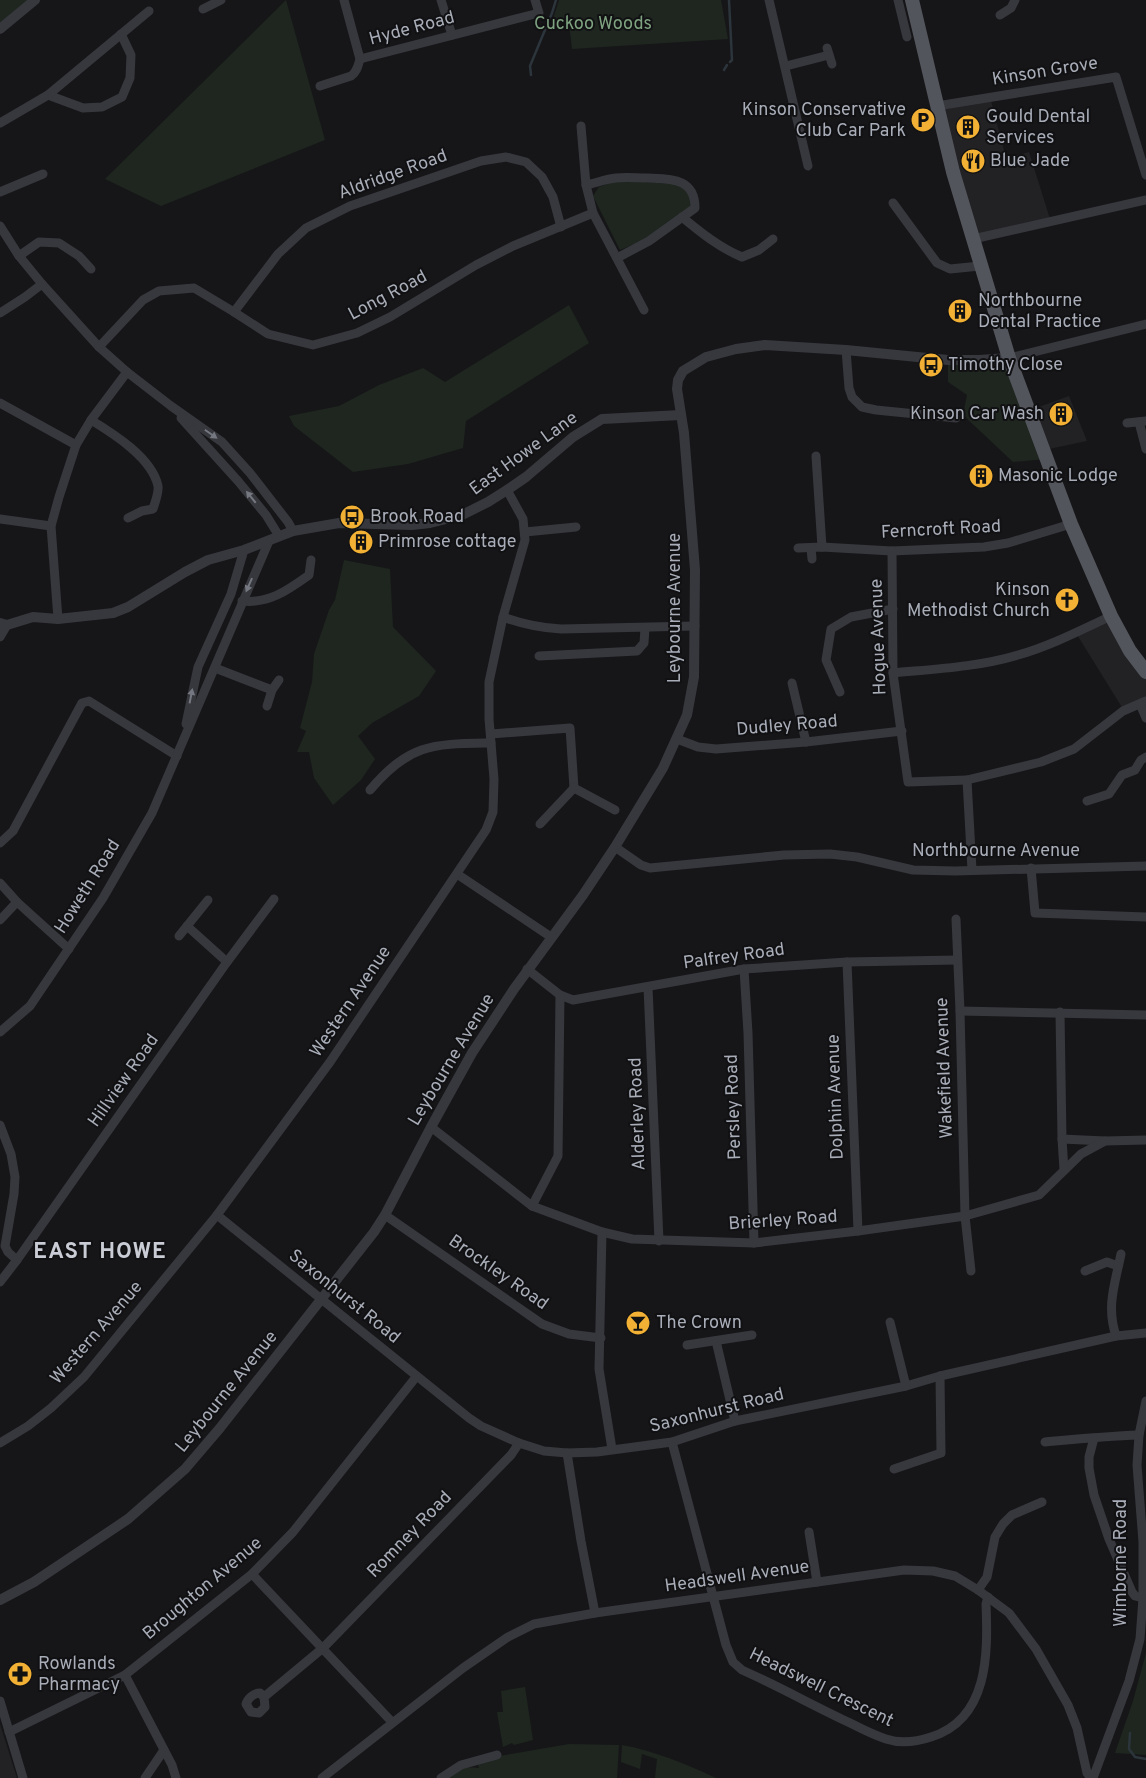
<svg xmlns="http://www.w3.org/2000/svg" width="1146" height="1778" viewBox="0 0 1146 1778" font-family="Overpass,sans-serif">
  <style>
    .built { fill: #222225 }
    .green { fill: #1e261f }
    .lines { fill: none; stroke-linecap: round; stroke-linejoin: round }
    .stream { stroke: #2c353c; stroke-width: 2.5 }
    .minor { stroke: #37383d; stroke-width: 9 }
    .tertiary { stroke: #37383d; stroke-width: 10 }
    .primary { stroke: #53555c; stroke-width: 14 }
    .oneway { fill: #757881 }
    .labels { text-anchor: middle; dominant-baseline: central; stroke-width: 4; stroke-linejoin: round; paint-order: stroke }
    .park-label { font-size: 18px; fill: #7fa381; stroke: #111113 }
    .street-label { font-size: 18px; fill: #a8adb8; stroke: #111113 }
    .poi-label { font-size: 18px; fill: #a8adb8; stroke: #111113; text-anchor: start }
    .district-label { font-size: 22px; font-weight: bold; letter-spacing: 1px; fill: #c9ccd4; stroke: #111113 }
  </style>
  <rect width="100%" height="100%" fill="#161618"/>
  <!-- built -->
  <g class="built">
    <polygon points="990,97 1006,158 1029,152 1051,222 973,239 937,106"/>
    <polygon points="1069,396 1087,441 1044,450 1028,411"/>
    <polygon points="1110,617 1146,673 1146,701 1123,709 1076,633"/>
    <polygon points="0,1724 17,1778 0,1778"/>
  </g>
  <!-- green -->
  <g class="green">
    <polygon points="0,0 34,0 0,29"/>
    <polygon points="286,0 325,140 161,206 105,179"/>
    <polygon points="559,0 721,0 728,39 572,49 569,24 553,19"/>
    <polygon points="616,181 680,184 689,193 691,207 646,239 620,250 593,196 599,187"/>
    <polygon points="569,305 589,343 466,421 463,448 408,464 353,472 294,426 289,416 339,406 379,385 423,368 445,382"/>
    <polygon points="1009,358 1047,459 1013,462 963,415 967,395 948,382 948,360"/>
    <polygon points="344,560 390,569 393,627 436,671 419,696 372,723 358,736 375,759 361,780 333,805 314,778 309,752 297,752 306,731 300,728 312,682 314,654 329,610 335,600"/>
    <polygon points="1146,1653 1146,1755 1115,1753 1133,1701"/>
    <polygon points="525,1687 533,1740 514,1745 512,1743 503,1747 497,1712 503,1712 501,1691"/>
    <path d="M569 1744 619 1745 617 1778H448C462 1767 462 1767 479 1768L476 1760Z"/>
    <path d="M622 1745C655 1751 686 1764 716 1778H655L657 1759 642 1754 640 1769 621 1762Z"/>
  </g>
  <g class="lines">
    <!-- stream -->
    <g class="stream">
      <polyline points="729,0 732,60 730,62"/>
      <polyline points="724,70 727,65"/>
      <polyline points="531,75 530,66 552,13 556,0"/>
      <polyline points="1130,1733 1129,1749 1135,1757 1146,1759"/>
    </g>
    <!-- minor -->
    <g class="minor">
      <polyline points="441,0 452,35"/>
      <polyline points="769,0 808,166"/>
      <polyline points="898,0 907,37"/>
      <polyline points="203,9 221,0"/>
      <polyline points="1000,15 1011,8 1015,0"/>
      <polyline points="827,48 832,64"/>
      <polyline points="360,59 539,13 535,0"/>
      <polyline points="786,66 829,55"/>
      <path d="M320 86 351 76C357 72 358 66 360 59L344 0"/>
      <polyline points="48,95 83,108 102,107 122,97 130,78 131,55 121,34"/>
      <polyline points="937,106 1116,77 1146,175"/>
      <polyline points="0,123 48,95 149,11"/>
      <polyline points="581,126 586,185 593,213 644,310"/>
      <path d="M586 185C596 183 606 179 616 178 626 177 637 178 647 178 669 179 695 177 695 208L649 241 617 258"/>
      <polyline points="0,192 43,174"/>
      <polyline points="893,203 937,263 950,269 980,266"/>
      <path d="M682 217C700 232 720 248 742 257L759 250 773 239"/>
      <polyline points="0,226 19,256 42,284 99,347 127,372 171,406 222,442 250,473 288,522 293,531"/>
      <polyline points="973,239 1146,200"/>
      <polyline points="19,256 39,242 59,243 79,256 91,269"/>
      <polyline points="234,312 278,254 306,228 350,206 481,161 506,157 526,162 542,177 553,197 561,227"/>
      <polyline points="0,313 25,297 42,284"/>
      <polyline points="99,347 143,300 159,291 194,288 234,312 268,334 313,345 357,333 390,317 476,265 513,246 593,213"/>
      <polyline points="846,350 849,388 852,397 862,407 876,410 956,418"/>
      <polyline points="1009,358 1146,324"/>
      <polyline points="0,403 76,445"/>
      <polyline points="181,418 238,481 266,515 279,536"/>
      <path d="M91 420C114 434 152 458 158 486 159 493 155 502 153 509L142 511 128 518"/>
      <polyline points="1139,422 1146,449"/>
      <polyline points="1127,423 1146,421"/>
      <polyline points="816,456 822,547"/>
      <polyline points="0,519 51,526"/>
      <polyline points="525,532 576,527"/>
      <polyline points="798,548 822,547 892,551 984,547 1008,543 1071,524"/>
      <polyline points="811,548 812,559"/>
      <polyline points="892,551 893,673 908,782 967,780 1041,762 1074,749 1123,711 1146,701"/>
      <path d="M242 601C269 604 288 590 309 575L311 560"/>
      <path d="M503 617C522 624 540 628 561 629L695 626"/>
      <polyline points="58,619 51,526 59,497 76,445 91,420 127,372"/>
      <polyline points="0,637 7,625"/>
      <polyline points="539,656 637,651 644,643 645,628"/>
      <polyline points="215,668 272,690 279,680"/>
      <path d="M893 673C935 669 978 667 1018 655 1050 646 1081 630 1111 616"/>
      <polyline points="792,683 806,742"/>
      <polyline points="840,692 826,660 831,629 851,617 893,609"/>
      <polyline points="1140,704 1146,718"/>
      <polyline points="267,706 272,690"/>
      <polyline points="186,724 198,667 231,594 244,550"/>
      <polyline points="491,734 570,728 574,788 615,810"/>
      <polyline points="677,739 698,747 716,749 806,742 902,731"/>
      <polyline points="967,780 972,870"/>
      <path d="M370 790C410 743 433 744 491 743"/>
      <polyline points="1087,801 1109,794 1122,775 1135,770 1141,760 1146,757"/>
      <polyline points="540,824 574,788"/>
      <polyline points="0,843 13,831 82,703 89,701 177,756"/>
      <polyline points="615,847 641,865 650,868 784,855 830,854 857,857 913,870 955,871 1146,866"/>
      <polyline points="1031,868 1035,913 1146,917"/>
      <polyline points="457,874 551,937"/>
      <polyline points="0,883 17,902 69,949"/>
      <polyline points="956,919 960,1011 965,1216 971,1271"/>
      <polyline points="0,920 17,902"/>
      <polyline points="187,926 227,962"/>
      <polyline points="179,936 208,900"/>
      <polyline points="847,962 858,1231"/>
      <polyline points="527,969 560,995 573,1000 744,969 847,962 957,960"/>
      <polyline points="744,969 748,1033 754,1243"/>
      <polyline points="648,987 659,1241"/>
      <polyline points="960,1011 1146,1015"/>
      <polyline points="1060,1012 1062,1139 1105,1141"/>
      <polyline points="0,1032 30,1006 103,898 152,813 269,541"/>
      <polyline points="0,1125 11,1154 15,1177 14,1194 5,1246 8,1252 17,1260"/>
      <polyline points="431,1127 532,1206 602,1232 632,1239 754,1243 858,1231 965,1216 1039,1195 1081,1154 1105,1141 1146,1140"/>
      <polyline points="1062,1139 1064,1170"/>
      <polyline points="532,1206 558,1156 560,995"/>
      <polyline points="217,1215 469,1418 481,1426 519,1443 544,1451 567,1453 597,1452 672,1442 735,1421 906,1386 940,1376 1116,1336 1146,1333"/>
      <polyline points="385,1215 542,1324 569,1334 601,1338"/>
      <polyline points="602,1232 599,1369 612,1449"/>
      <polyline points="1085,1271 1107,1262 1118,1266"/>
      <polyline points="0,1282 17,1260 227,962 274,899"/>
      <polyline points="890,1322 906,1386"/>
      <path d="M1116 1336C1106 1306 1115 1284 1121 1254"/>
      <polyline points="716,1341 735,1421"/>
      <polyline points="687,1345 752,1335"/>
      <polyline points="1094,1438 1089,1457 1089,1468 1094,1495 1109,1539 1132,1592 1135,1596 1143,1598"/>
      <path d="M672 1442 726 1645 733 1662 742 1670C778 1686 812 1705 848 1722 860 1728 873 1735 886 1739 901 1744 916 1742 931 1737 989 1719 988 1653 986 1604L988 1597"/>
      <path d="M1045 1442C1077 1439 1108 1436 1139 1435"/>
      <polyline points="0,1443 28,1426 51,1408 84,1377 217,1215 330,1062 486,830 493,812 494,779 489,719 489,682 503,617 525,540 523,519 507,490"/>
      <polyline points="567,1453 581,1541 595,1613"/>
      <polyline points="894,1469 941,1453 940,1376"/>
      <polyline points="809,1532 817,1582"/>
      <polyline points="252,1574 392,1722"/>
      <polyline points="978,1590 987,1577 995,1537 1003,1524 1012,1515 1042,1502"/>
      <polyline points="125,1675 172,1765 176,1778"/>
      <path d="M264 1697 260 1693C254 1693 248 1698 246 1704L251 1712 259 1713 265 1707 264 1697 323 1648 511 1455 519 1443"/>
      <polyline points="0,1701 23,1778"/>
      <polyline points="9,1732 125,1675 252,1574 293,1532 416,1377"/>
      <polyline points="145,1778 164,1750"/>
      <polyline points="322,1778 463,1668 508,1637 534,1624 595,1613 904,1570 933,1571 955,1576 978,1590 1009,1613 1036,1649 1068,1705 1077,1728 1087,1773 1091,1778"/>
      <polyline points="441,1778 461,1765 497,1755"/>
      <polyline points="1093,1778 1129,1681 1140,1639 1143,1598 1143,1542 1137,1465 1139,1435 1146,1401"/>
    </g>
    <!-- tertiary -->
    <g class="tertiary">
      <polyline points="0,29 35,0"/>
      <polyline points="0,623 7,625 33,617 58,619 113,613 128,607 185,572 208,560 244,550 293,531 339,523 412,525 430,523 462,515 488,502 507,490 526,477 573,437 602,419 681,415"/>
      <polyline points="0,1600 34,1582 128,1519 185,1469 220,1428 374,1232 385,1215 431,1127 472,1053 514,989 583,895 615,847 663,768 687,715 694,677 695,570 684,433 677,389 678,380 683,371 706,357 736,349 765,345 846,350 948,360 979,360 1009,358"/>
    </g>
    <!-- primary -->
    <polyline class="primary" points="912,0 953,172 1009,358 1071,524 1111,616 1130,651 1146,672"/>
  </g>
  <!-- one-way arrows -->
  <defs><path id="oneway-solid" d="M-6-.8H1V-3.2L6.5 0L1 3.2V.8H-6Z" transform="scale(1.25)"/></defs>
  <g class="oneway">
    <use href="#oneway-solid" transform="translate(211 434) rotate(35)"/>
    <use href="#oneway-solid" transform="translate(251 497) rotate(-129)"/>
    <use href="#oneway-solid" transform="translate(249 585) rotate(114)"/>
    <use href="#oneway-solid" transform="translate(191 696) rotate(-79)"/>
  </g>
  <!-- icons -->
  <defs>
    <symbol id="parking-disc" viewBox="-11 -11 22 22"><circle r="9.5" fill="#f2b134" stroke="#111113"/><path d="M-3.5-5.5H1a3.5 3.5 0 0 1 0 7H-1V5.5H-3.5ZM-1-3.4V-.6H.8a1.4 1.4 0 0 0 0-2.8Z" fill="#111"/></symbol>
    <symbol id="building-disc" viewBox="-11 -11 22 22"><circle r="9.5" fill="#f2b134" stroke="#111113"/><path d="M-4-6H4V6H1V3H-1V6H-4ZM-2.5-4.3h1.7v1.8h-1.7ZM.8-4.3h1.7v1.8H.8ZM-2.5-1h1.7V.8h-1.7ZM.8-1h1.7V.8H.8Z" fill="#111"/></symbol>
    <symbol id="restaurant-disc" viewBox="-11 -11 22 22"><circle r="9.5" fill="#f2b134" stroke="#111113"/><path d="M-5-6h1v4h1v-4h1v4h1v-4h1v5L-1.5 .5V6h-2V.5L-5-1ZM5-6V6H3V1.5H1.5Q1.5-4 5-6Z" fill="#111"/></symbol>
    <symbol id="bus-disc" viewBox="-11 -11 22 22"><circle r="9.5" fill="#f2b134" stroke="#111113"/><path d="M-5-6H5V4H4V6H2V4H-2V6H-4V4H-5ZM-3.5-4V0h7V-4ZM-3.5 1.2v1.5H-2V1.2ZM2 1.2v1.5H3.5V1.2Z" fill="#111"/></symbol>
    <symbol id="church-disc" viewBox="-11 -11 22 22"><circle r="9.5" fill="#f2b134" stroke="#111113"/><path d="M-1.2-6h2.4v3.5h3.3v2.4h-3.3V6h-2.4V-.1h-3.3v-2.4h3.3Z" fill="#111"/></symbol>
    <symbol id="bar-disc" viewBox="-11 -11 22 22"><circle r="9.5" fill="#f2b134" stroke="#111113"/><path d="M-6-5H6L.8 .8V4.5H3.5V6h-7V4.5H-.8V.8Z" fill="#111"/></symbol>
    <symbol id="pharmacy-disc" viewBox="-11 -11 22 22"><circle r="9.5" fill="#f2b134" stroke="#111113"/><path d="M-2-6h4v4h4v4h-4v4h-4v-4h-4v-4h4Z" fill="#111"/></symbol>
  </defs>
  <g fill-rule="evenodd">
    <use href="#parking-disc" x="909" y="106" width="28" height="28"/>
    <use href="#building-disc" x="954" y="113" width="28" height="28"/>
    <use href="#restaurant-disc" x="959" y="147" width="28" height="28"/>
    <use href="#building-disc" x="946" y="297" width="28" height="28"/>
    <use href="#bus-disc" x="917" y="351" width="28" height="28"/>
    <use href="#building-disc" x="1047" y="400" width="28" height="28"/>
    <use href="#building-disc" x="967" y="462" width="28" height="28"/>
    <use href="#bus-disc" x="338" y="503" width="28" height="28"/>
    <use href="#building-disc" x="347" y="528" width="28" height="28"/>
    <use href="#church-disc" x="1053" y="586" width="28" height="28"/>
    <use href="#bar-disc" x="624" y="1309" width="28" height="28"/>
    <use href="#pharmacy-disc" x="6" y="1660" width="28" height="28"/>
  </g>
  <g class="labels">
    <!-- park labels -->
    <g class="park-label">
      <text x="593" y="24">Cuckoo Woods</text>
    </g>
    <!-- street labels -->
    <g class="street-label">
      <text transform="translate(412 29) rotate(-15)">Hyde Road</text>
      <text transform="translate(1045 72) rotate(-9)">Kinson Grove</text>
      <text transform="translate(393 175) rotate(-20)">Aldridge Road</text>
      <text transform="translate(388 296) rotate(-28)">Long Road</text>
      <text transform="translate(524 454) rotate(-36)">East Howe Lane</text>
      <text transform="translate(941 530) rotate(-3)">Ferncroft Road</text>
      <text transform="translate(675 608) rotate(-90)">Leybourne Avenue</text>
      <text transform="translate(879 637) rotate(-92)">Hogue Avenue</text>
      <text transform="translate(787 726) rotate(-5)">Dudley Road</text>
      <text x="996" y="851">Northbourne Avenue</text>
      <text transform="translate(88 887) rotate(-58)">Howeth Road</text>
      <text transform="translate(734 957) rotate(-8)">Palfrey Road</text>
      <text transform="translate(351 1002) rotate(-56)">Western Avenue</text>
      <text transform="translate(452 1060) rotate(-59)">Leybourne Avenue</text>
      <text transform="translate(945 1068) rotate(-92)">Wakefield Avenue</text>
      <text transform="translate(124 1081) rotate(-55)">Hillview Road</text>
      <text transform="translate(836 1097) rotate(-92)">Dolphin Avenue</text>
      <text transform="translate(734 1107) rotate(-92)">Persley Road</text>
      <text transform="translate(638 1114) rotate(-92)">Alderley Road</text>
      <text transform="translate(783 1221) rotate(-4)">Brierley Road</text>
      <text transform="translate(498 1273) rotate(35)">Brockley Road</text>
      <text transform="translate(344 1297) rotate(39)">Saxonhurst Road</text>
      <text transform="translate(97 1333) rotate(-49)">Western Avenue</text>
      <text transform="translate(227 1392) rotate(-51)">Leybourne Avenue</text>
      <text transform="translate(717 1411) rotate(-14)">Saxonhurst Road</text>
      <text transform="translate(410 1535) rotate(-46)">Romney Road</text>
      <text transform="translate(1121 1563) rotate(-90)">Wimborne Road</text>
      <text transform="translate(737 1577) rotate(-8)">Headswell Avenue</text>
      <text transform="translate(203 1589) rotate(-40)">Broughton Avenue</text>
      <text transform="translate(821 1688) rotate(26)">Headswell Crescent</text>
    </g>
    <!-- poi labels -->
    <g class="poi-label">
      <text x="906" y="110" text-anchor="end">Kinson Conservative<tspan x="906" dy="21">Club Car Park</tspan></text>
      <text x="986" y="117">Gould Dental<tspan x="986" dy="21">Services</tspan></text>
      <text x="990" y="161">Blue Jade</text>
      <text x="978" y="301">Northbourne<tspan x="978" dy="21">Dental Practice</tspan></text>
      <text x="948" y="365">Timothy Close</text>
      <text x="1044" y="414" text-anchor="end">Kinson Car Wash</text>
      <text x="998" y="476">Masonic Lodge</text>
      <text x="370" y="517">Brook Road</text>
      <text x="378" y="542">Primrose cottage</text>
      <text x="1050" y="590" text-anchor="end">Kinson<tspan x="1050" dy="21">Methodist Church</tspan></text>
      <text x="656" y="1323">The Crown</text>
      <text x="38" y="1664">Rowlands<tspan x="38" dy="21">Pharmacy</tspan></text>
    </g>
    <!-- district labels -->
    <g class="district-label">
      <text x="100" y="1252">EAST HOWE</text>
    </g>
  </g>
</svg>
